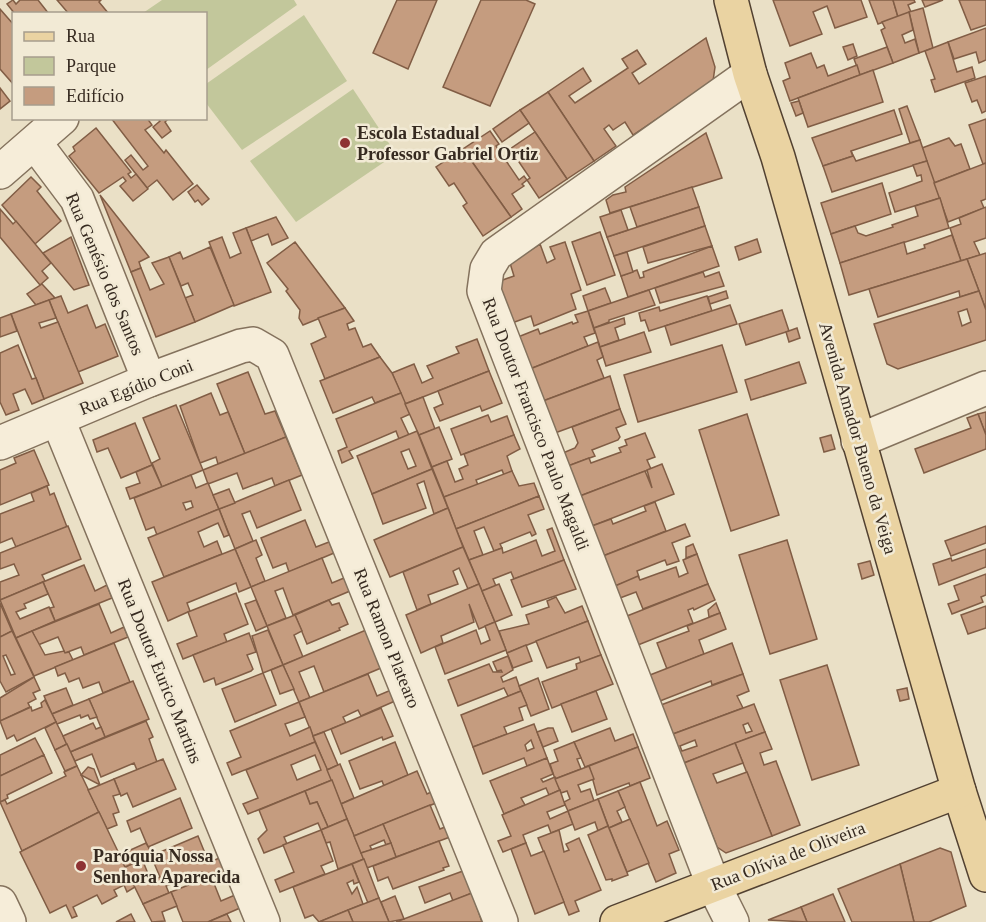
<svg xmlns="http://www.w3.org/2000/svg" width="986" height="922" viewBox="0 0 986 922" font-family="'Times New Roman',serif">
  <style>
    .green { fill: #c2c79b }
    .building { fill: #c59c7f; stroke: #815d45; stroke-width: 1.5; fill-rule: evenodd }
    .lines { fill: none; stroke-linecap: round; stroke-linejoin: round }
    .minor-casing { stroke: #84725d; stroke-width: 36 }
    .major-casing { stroke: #524131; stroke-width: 36 }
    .minor { stroke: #f6edd9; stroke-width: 33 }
    .major { stroke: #ead3a2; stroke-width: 33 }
    .poi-dot { fill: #8e3333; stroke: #f2ead5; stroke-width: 2 }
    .labels { text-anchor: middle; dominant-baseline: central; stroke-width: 5; stroke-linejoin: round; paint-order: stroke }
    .poi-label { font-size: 18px; font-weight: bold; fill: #362a20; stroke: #f2ead5; text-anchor: start }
    .street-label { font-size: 18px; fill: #362a20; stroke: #f2ead5 }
  </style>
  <rect width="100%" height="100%" fill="#eae0c6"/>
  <!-- green -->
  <g class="green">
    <polygon points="162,0 294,0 297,5 206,70 206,14 143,13"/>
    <polygon points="304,15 347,81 242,150 206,103 206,84"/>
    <polygon points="353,89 396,154 296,222 250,161"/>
  </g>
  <!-- building -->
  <g class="building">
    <polygon points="13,0 16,4 20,0 38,0 49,14 15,14 7,4"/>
    <polygon points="57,0 101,0 99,2 109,14 69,14"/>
    <polygon points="397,0 437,0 408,69 373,53"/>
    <polygon points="481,0 526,0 535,4 490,106 443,87"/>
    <polygon points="773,0 861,0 867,17 835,28 827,6 813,12 822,34 790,46"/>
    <polygon points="869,0 893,0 898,17 878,24"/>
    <polygon points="893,0 914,0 915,2 908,5 911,12 898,17"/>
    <polygon points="922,0 943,0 925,7"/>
    <polygon points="959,0 986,0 986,25 971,30"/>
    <polygon points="923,8 933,48 919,53 909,12"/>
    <polygon points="0,9 14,25 14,85 0,69"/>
    <polygon points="909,12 913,30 902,35 905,43 915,39 919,53 893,63 881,30 885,28 882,22"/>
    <polygon points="986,28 986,60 979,63 976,52 954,59 948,42"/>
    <polygon points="706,38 715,67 713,81 633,135 625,122 613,130 609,125 604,129 616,146 594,161 548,92 583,68 591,81 569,96 575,103 628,68 622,59 637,50 646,64 632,73 639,84"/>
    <polygon points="948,42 957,72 972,67 975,78 935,92 931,80 935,79 925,51"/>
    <polygon points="853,44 857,56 848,60 843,47"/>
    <polygon points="887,47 893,63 860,75 854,59"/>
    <polygon points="811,53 817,68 824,65 828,76 857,65 860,75 790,101 783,81 790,78 785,63"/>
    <polygon points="873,70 883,102 808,127 798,98"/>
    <polygon points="986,76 986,111 982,113 977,100 972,102 965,83"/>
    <polygon points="0,88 10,101 0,109"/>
    <polygon points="548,92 594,161 567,179 520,110"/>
    <polygon points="799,101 803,113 796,116 791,103"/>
    <polygon points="907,106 920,140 910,143 899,109"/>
    <polygon points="520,110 529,123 502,142 493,129"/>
    <polygon points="894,110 902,134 851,151 853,156 823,166 812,138"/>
    <polygon points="111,118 147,118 152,125 145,130 164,153 166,150 193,184 173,200 157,180 147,188 125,160 131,155 143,170 148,166"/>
    <polygon points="158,118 169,118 165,122 171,131 162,138 153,127 160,121"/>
    <polygon points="986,119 986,163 983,164 969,125"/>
    <polygon points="96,128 131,172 128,174 131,178 136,174 148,189 133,201 120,186 126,181 123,177 99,193 69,156 75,151 73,147"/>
    <polygon points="490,131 499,144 496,146 519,180 524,176 527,180 522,184 524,186 512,194 522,209 511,217 463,149"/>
    <polygon points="535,132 567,179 539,198 527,180 530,178 510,149"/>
    <polygon points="706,133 722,178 610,213 606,200 613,195 626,192 625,187"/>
    <polygon points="949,138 955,146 961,144 970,169 934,183 922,148"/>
    <polygon points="920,140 927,161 832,192 823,166 853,156 851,151 856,161"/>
    <polygon points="463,149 511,217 483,236 463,206 467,203 454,183 449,186 436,167"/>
    <polygon points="927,161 940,198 895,212 889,193 922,181 921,175 917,176 913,165"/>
    <polygon points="986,163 986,199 981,201 984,208 948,222 934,183"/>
    <polygon points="31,177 41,187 37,191 61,221 35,244 2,205"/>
    <polygon points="882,183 891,214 831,234 821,203"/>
    <polygon points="197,185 209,199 202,205 198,200 195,202 188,192"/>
    <polygon points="692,187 699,207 637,227 630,207"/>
    <polygon points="100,195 149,257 139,262 141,268 131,272"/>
    <polygon points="940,198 949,228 840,263 831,234 855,226 858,233 866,236 893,227 892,225 918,216 915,206"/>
    <polygon points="699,207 705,226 614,256 607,237"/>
    <polygon points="986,207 986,238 974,242 980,255 961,261 950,228 961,224 959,218"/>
    <polygon points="0,209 13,224 16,221 51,263 42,271 48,278 40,285 0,237"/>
    <polygon points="621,210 628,230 607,237 600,217"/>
    <polygon points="276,217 288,238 272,245 268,234 251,241 246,228"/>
    <polygon points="705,226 712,246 648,263 643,247"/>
    <polygon points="246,228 271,292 234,306 209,242 222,237 230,258 241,253 233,233"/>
    <polygon points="600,232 615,275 587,285 572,242"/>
    <polygon points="952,235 961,261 849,295 840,263 904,242 907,254 925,248 924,245"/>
    <polygon points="71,237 89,285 74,290 43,253"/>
    <polygon points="757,239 761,252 739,260 735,247"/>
    <polygon points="295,242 345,308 303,325 299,318 300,310 286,291 288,289 267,263"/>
    <polygon points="565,242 581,290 571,294 576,309 534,326 531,316 512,323 497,282 514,276 510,263 540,244 547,263 555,259 550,247"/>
    <polygon points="712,246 719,266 628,297 621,276 637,270 640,278 644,277 643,272"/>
    <polygon points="210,247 234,305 195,322 185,298 193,295 188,283 181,286 169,257 180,252 183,259"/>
    <polygon points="627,252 633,272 621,276 614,256"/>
    <polygon points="986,253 986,310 967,259"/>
    <polygon points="169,257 195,322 156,337 131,272 141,268 150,290 164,284 152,263"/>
    <polygon points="967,259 979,291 960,297 959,291 878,317 869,289"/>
    <polygon points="703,272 705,277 719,272 724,286 660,303 655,288"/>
    <polygon points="42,284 55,298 36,305 27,294"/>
    <polygon points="605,288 611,303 588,311 583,296"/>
    <polygon points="649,290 655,305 609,320 609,322 594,328 588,311"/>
    <polygon points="726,291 728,298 710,304 708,297"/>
    <path d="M979 291 986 310V340L898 369 887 364 874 324ZM967 309 971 322 962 326 958 312Z"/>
    <polygon points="61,296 68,313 87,305 96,328 105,324 118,356 78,372 49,300"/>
    <polygon points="707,296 712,311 649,331 645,320 641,321 639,313 659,307 660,311"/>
    <polygon points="49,300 56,318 39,323 41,328 58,322 83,383 44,399 11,314"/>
    <polygon points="730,305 737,324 671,345 665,326"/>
    <polygon points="345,308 354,321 347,324 349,330 355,328 363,347 371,344 380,357 325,379 311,344 326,337 318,318"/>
    <polygon points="782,310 789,331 746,345 739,324"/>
    <polygon points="588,311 595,333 584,337 588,346 530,369 518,337 538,329 540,334 572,322 573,324 578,322 575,315"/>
    <polygon points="11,314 17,331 0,337 0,318"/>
    <polygon points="624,318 625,324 615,328 619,340 600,347 594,328"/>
    <polygon points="797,328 800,338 789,342 786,332"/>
    <polygon points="644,332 651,352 606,366 600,347"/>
    <polygon points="477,339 489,371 405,404 392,373 414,364 422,383 433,378 427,366 459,353 456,347"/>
    <polygon points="598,342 603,357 597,360 604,378 543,401 530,369"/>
    <polygon points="18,345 32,379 36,378 44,399 32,404 25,389 13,394 19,410 6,415 0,402 0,353"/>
    <polygon points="722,345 737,392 638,422 624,375"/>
    <polygon points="380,357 392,373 401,393 375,403 372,397 333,413 320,381"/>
    <polygon points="799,362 806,383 751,400 745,380"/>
    <polygon points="489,371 502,403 482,411 480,406 440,421 434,408 443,404 438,391"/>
    <polygon points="248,372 265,414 275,411 286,437 245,454 217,384"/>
    <polygon points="610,376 620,409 555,433 543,401"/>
    <polygon points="211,393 220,415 228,412 245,454 218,464 216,457 200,463 180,406"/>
    <polygon points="401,393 410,414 401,418 409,435 399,439 396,431 349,451 353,458 342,463 338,451 347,447 336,419"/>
    <polygon points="423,397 435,429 419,435 405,404"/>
    <polygon points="176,405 203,470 162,487 152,463 160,459 143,418"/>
    <polygon points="620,409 626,424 616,428 620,437 618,440 592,450 595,456 568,466 563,453 575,448 578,443 572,427"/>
    <polygon points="986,412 986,435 978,414"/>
    <polygon points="747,414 779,515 731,531 699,430"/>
    <polygon points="978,414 986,435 986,449 924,473 915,449 971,428 967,418"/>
    <polygon points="488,415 491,422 507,416 514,435 461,455 451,429"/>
    <polygon points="135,423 152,465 121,478 108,448 97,452 93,440"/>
    <polygon points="439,427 452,459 432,467 419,435"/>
    <path d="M417 431 432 469 372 494 357 456ZM409 449 416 466 408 469 401 452Z"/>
    <polygon points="645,433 655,457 647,460 651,469 580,496 568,466 589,458 591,463 621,452 619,448 627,445 625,440"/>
    <polygon points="514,435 520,449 507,456 512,471 504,475 502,470 476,480 478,485 444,497 432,467 447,461 455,482 463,479 459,469 468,465 464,454"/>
    <polygon points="831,435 835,449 824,452 820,438"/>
    <polygon points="286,437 302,475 275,486 272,478 243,489 237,473 208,484 203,470"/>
    <polygon points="34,450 49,485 0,505 0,470 16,463 14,458"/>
    <polygon points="662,464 674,494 592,526 580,496 645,471 652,488 647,470"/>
    <polygon points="152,465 162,487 130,499 126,488 140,483 136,472"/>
    <polygon points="432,469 448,508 434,514 424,481 417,484 426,508 383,524 372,494"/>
    <polygon points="512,471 519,486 534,483 539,496 456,529 444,497"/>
    <path d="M191 475 196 488 208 483 219 509 157 535 154 527 146 530 134 498ZM191 501 193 507 186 510 183 503Z"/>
    <polygon points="289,480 301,510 257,528 250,511 242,514 253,541 235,549 219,509"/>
    <polygon points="47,486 50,495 54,493 67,527 16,547 12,538 0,543 0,514 34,501 31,493"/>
    <polygon points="229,489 235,503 219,509 213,495"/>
    <polygon points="539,496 544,509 528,515 536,534 532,536 530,532 500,544 502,548 494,551 484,527 474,531 483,555 469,560 456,529"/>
    <polygon points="655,502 666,531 603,556 592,526 611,519 613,524 646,511 644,506"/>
    <polygon points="448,508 463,547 390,577 374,540"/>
    <polygon points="219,509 229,535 224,537 218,523 198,532 204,547 217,541 222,554 164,577 148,538"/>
    <polygon points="305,520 316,547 329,542 334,553 289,572 286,563 273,568 261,538"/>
    <polygon points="685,524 690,536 672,543 679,561 667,565 665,560 637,571 639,577 615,586 603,556"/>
    <polygon points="68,526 81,559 42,575 45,581 0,600 0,582 19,575 14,564 0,569 0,553"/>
    <polygon points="986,526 986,543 951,556 945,541"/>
    <polygon points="552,528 564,560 514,579 511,572 493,579 496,586 482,591 469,560 502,548 503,553 536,540 542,556 555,551 547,530"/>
    <polygon points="256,540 262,555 256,558 265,581 251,587 235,549"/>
    <polygon points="787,540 817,639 770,654 739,555"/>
    <polygon points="693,544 697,554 686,558 686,547"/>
    <polygon points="463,547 479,584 468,589 459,568 453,571 458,584 428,595 431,604 417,610 403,572"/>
    <polygon points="235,549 251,587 239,592 236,583 187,603 190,611 168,621 152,582"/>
    <polygon points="986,549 986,567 939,585 933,564 951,558 952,561"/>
    <polygon points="697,554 708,584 643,609 636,592 620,598 615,586 638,576 640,580 676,567 679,577 688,573 683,560"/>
    <polygon points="322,558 332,583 344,578 350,591 293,615 283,588 275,591 286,618 267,626 251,587"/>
    <polygon points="564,560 576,589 522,607 511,580"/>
    <polygon points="870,561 874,575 862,579 858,564"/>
    <polygon points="84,565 95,591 107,585 112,598 55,621 50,608 54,607 43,582"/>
    <polygon points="986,574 986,595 981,597 983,602 952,614 948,604 959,600 954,586"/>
    <polygon points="43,582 48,594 24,604 26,608 16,612 20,619 49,607 55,621 16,638 0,600"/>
    <polygon points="479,584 495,622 479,629 469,604 474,622 441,636 443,643 421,653 406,615"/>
    <polygon points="499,584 512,615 495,622 482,591"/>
    <polygon points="708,584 715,600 694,610 693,608 688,610 693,623 638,645 627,616"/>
    <polygon points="236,593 248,624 224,634 227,642 183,659 177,644 197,636 188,612"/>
    <polygon points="556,597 565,613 582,606 588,621 507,653 499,631 529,624 526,615 549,607 547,601"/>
    <polygon points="256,600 267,626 256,631 245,604"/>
    <polygon points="329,600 332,605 339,603 348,624 339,628 340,630 307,644 295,615"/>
    <polygon points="0,603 12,631 0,637"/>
    <polygon points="716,603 720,613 709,617 708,610"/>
    <polygon points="99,604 111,633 124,627 128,637 84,655 81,647 65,653 58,637 38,645 32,631"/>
    <polygon points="986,606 986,628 968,634 961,615"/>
    <polygon points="720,613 726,629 699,640 704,654 667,669 657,643 689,631 687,626"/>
    <polygon points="295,615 302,631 294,635 303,657 283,665 267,626"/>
    <polygon points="588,621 601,655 581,663 579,657 547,668 536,641"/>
    <polygon points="495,622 506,650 445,674 435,647 476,630 481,644 490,640 485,626"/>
    <polygon points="268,630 283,665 263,673 252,636"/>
    <polygon points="366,630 381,668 324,692 314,666 299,672 310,698 299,702 283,665"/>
    <path d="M12 631 34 677 6 692 0 681V637ZM6 655 15 674 11 675 3 656Z"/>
    <polygon points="32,631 45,655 64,651 65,653 69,652 73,660 34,676 16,638"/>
    <polygon points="249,633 256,652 247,655 253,669 251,671 216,685 214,678 204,682 193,655"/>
    <polygon points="114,643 130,682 103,693 99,682 83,688 79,678 69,682 65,673 58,676 55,667"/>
    <polygon points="732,643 743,674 712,685 711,681 660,701 650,675"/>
    <polygon points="526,645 532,661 513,668 507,653"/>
    <polygon points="601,655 613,684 552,708 542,682 577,669 576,664"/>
    <polygon points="508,656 513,670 501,677 503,682 516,677 521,691 508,696 504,688 458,706 448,680 489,664 493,672 502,672 501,670 497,671 493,662"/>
    <polygon points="283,665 294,689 280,694 271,670"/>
    <polygon points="827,665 859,765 812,780 780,680"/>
    <polygon points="263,673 276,705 235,722 222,689"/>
    <polygon points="368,674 377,696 391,690 395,701 361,716 358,710 343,717 346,723 313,736 299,702"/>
    <polygon points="743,674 749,691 737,696 743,708 673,734 661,705"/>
    <polygon points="34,677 40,690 33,693 36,699 28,703 30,707 0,721 0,698"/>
    <polygon points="538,678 549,709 531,716 519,686"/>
    <polygon points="133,681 149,719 105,737 89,699"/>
    <polygon points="66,688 73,705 52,714 44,696"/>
    <polygon points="907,688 909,699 900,701 897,690"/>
    <polygon points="521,691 527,705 519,708 523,720 504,727 507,734 473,747 461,715"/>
    <polygon points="596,691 607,719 572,732 561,704"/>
    <polygon points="89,699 97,717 90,719 88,715 81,718 80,715 57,724 52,714"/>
    <polygon points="45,700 56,722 17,741 14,735 7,739 0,721 31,707 32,711 42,707 41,703"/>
    <polygon points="299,702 305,717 285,724 290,736 310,727 315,742 232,775 227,763 241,757 230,731"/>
    <path d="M754 704 765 732 684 763 673 734ZM748 723 752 731 746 733 743 725ZM695 740 697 746 682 751 680 746Z"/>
    <polygon points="381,708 393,736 383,740 382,737 341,754 331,729"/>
    <polygon points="146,721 153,737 149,739 157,762 137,770 134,763 101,777 92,754 75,761 70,752"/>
    <polygon points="56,722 67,744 55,750 45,728"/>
    <polygon points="93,723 96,729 101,727 105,737 70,752 63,736"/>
    <path d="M534 724 547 758 527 766 524 758 483 774 473 747ZM531 740 534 748 527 751 525 745Z"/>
    <polygon points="548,728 553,728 558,741 543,747 537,732"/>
    <polygon points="610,728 615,741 633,734 638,747 585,767 574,742"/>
    <polygon points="324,732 338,765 327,770 313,736"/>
    <polygon points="765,732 772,749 760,753 764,765 776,761 800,825 772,836 735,743"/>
    <polygon points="35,738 44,755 0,776 0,755"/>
    <path d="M315 742 332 780 248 814 243 804 258 798 246 770ZM315 755 321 770 297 780 291 765Z"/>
    <polygon points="395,742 408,775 384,786 382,781 360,789 349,761"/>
    <polygon points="574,742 581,758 577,759 581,769 555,779 550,764 558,761 554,750"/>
    <polygon points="735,743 743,763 713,774 717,783 747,772 772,836 726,853 717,847 684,763"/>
    <polygon points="67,744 77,766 65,771 55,750"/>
    <polygon points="638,747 650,778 630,786 629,783 597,795 589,766"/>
    <polygon points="44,755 52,773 7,795 8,798 0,802 0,776"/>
    <polygon points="547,758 553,774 541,779 543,782 555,777 560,790 549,795 546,788 521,798 525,805 504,814 490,781"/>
    <polygon points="163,759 176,789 133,807 127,793 121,796 114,779"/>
    <polygon points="340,764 354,798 341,804 327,770"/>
    <polygon points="77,766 99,812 22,851 0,802 5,800 7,804 66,776 64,772"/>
    <polygon points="589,766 594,779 578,785 581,792 590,789 594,801 568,811 564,802 570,799 567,791 561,793 555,779"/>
    <polygon points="88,767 94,769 100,785 81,775"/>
    <polygon points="417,771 427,794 431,792 436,803 354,836 341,804"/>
    <polygon points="114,779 120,794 113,796 119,812 113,814 117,825 107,829 88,790"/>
    <polygon points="332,780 347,819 328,827 317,802 310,804 305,791"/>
    <polygon points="640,782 657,826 667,821 679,850 669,854 676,873 656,882 618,791"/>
    <polygon points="560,790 565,805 547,812 550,819 568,811 573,824 551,833 548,825 523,835 526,843 503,852 498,841 511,836 502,815"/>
    <polygon points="305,791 310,804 317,802 328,827 321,830 318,823 284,837 287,844 264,853 258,839 267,830 259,810"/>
    <polygon points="618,791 625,807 617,811 622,822 609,828 598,799"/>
    <polygon points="180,798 192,828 148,847 140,828 131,832 127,821"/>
    <polygon points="598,799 608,826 598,831 595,822 575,830 568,811"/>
    <polygon points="430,805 440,829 445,827 450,837 396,857 383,824"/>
    <polygon points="99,812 135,887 127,892 124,885 114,890 117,896 102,904 97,895 73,907 77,916 72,918 66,905 50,913 20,852"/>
    <polygon points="347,819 364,859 338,869 330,842 326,843 321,830"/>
    <polygon points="630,819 649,863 627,872 609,828"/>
    <polygon points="383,824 391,843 386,845 384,840 370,846 372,850 361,853 354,836"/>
    <polygon points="608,826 628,875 612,881 612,879 606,880 588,835"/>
    <polygon points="321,830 333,861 321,866 325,874 280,892 275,880 294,872 283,845"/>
    <polygon points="559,830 564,852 569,850 566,844 579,838 601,890 575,901 579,911 569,915 538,838"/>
    <polygon points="198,836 209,863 219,858 225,871 204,879 202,872 166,886 169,893 143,904 125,867 142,859 151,881 160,877 151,856"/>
    <polygon points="439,841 449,866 443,868 444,870 393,889 388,877 378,881 373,866"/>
    <polygon points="146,843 153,855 125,867 119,855"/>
    <polygon points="391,843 396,857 367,868 361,853"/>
    <polygon points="526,843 531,856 544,851 564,902 535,914 511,849"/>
    <polygon points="940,848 951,852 966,906 929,922 914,922 900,864"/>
    <polygon points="364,859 379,898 368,903 352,864"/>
    <polygon points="352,864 359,882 354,884 353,880 347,883 352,894 357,887 363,904 319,922 313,915 305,918 293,887"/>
    <polygon points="900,864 914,922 852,922 838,889"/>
    <polygon points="463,871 472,893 453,901 450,893 425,903 419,887"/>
    <polygon points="211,876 221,901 235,895 240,908 208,922 183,922 171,892"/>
    <polygon points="171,892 177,906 162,912 165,921 152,922 143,904"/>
    <polygon points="472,893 482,922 396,922"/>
    <polygon points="833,894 845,922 807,922 801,907"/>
    <polygon points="395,896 404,919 389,922 381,902"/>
    <polygon points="379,898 389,922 353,922 348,910"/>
    <polygon points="801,907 807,922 768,920"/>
    <polygon points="348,910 353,922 319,922"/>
    <polygon points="131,914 135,922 116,922"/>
    <polygon points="227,914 231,922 208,922"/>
  </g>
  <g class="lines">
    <defs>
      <g id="minor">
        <polyline points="35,143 77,199 149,380"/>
        <polyline points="0,172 62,118"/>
        <polyline points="58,420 263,922"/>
        <polyline points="858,441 986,388"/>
        <polyline points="0,443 149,380 241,346 253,344 272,355 501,922"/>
        <polyline points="0,903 9,922"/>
        <polyline points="732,922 713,884 484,291 487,269 496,254 750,74"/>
      </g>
      <g id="major">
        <polyline points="731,0 750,74 778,157 959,791 986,875"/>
        <polyline points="617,922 959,791"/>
      </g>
    </defs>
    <!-- minor casing -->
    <use href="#minor" class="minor-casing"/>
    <!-- major casing -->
    <use href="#major" class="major-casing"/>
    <!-- minor -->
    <use href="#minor" class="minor"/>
    <!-- major -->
    <use href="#major" class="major"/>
  </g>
  <!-- markers -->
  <g class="poi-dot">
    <circle cx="345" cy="143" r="6"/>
    <circle cx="81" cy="866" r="6"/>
  </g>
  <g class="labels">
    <!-- poi labels -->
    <g class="poi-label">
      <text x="357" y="133">Escola Estadual<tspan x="357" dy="21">Professor Gabriel Ortiz</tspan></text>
      <text x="93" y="856">Paróquia Nossa<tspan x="93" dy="21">Senhora Aparecida</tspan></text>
    </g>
    <!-- street labels -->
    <g class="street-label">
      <text transform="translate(105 274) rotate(67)">Rua Genésio dos Santos</text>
      <text transform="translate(136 387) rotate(-22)">Rua Egídio Coni</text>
      <text transform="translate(536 424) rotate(69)">Rua Doutor Francisco Paulo Magaldi</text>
      <text transform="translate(858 438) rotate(74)">Avenida Amador Bueno da Veiga</text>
      <text transform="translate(387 638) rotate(68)">Rua Ramon Platearo</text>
      <text transform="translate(160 671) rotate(68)">Rua Doutor Eurico Martins</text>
      <text transform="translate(788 856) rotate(-21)">Rua Olívia de Oliveira</text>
    </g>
  </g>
  <!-- legend -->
  <rect x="12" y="12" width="195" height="108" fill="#f2ead5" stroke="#a79d8d" stroke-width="1.5"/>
  <rect x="24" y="32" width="30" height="9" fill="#ead3a2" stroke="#a79d8d" stroke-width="1.5"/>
  <text x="66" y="42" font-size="18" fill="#362a20">Rua</text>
  <rect x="24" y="57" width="30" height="18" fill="#c2c79b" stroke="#a79d8d" stroke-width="1.5"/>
  <text x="66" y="72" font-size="18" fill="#362a20">Parque</text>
  <rect x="24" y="87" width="30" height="18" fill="#c59c7f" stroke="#a79d8d" stroke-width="1.5"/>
  <text x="66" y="102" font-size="18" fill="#362a20">Edifício</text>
</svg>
